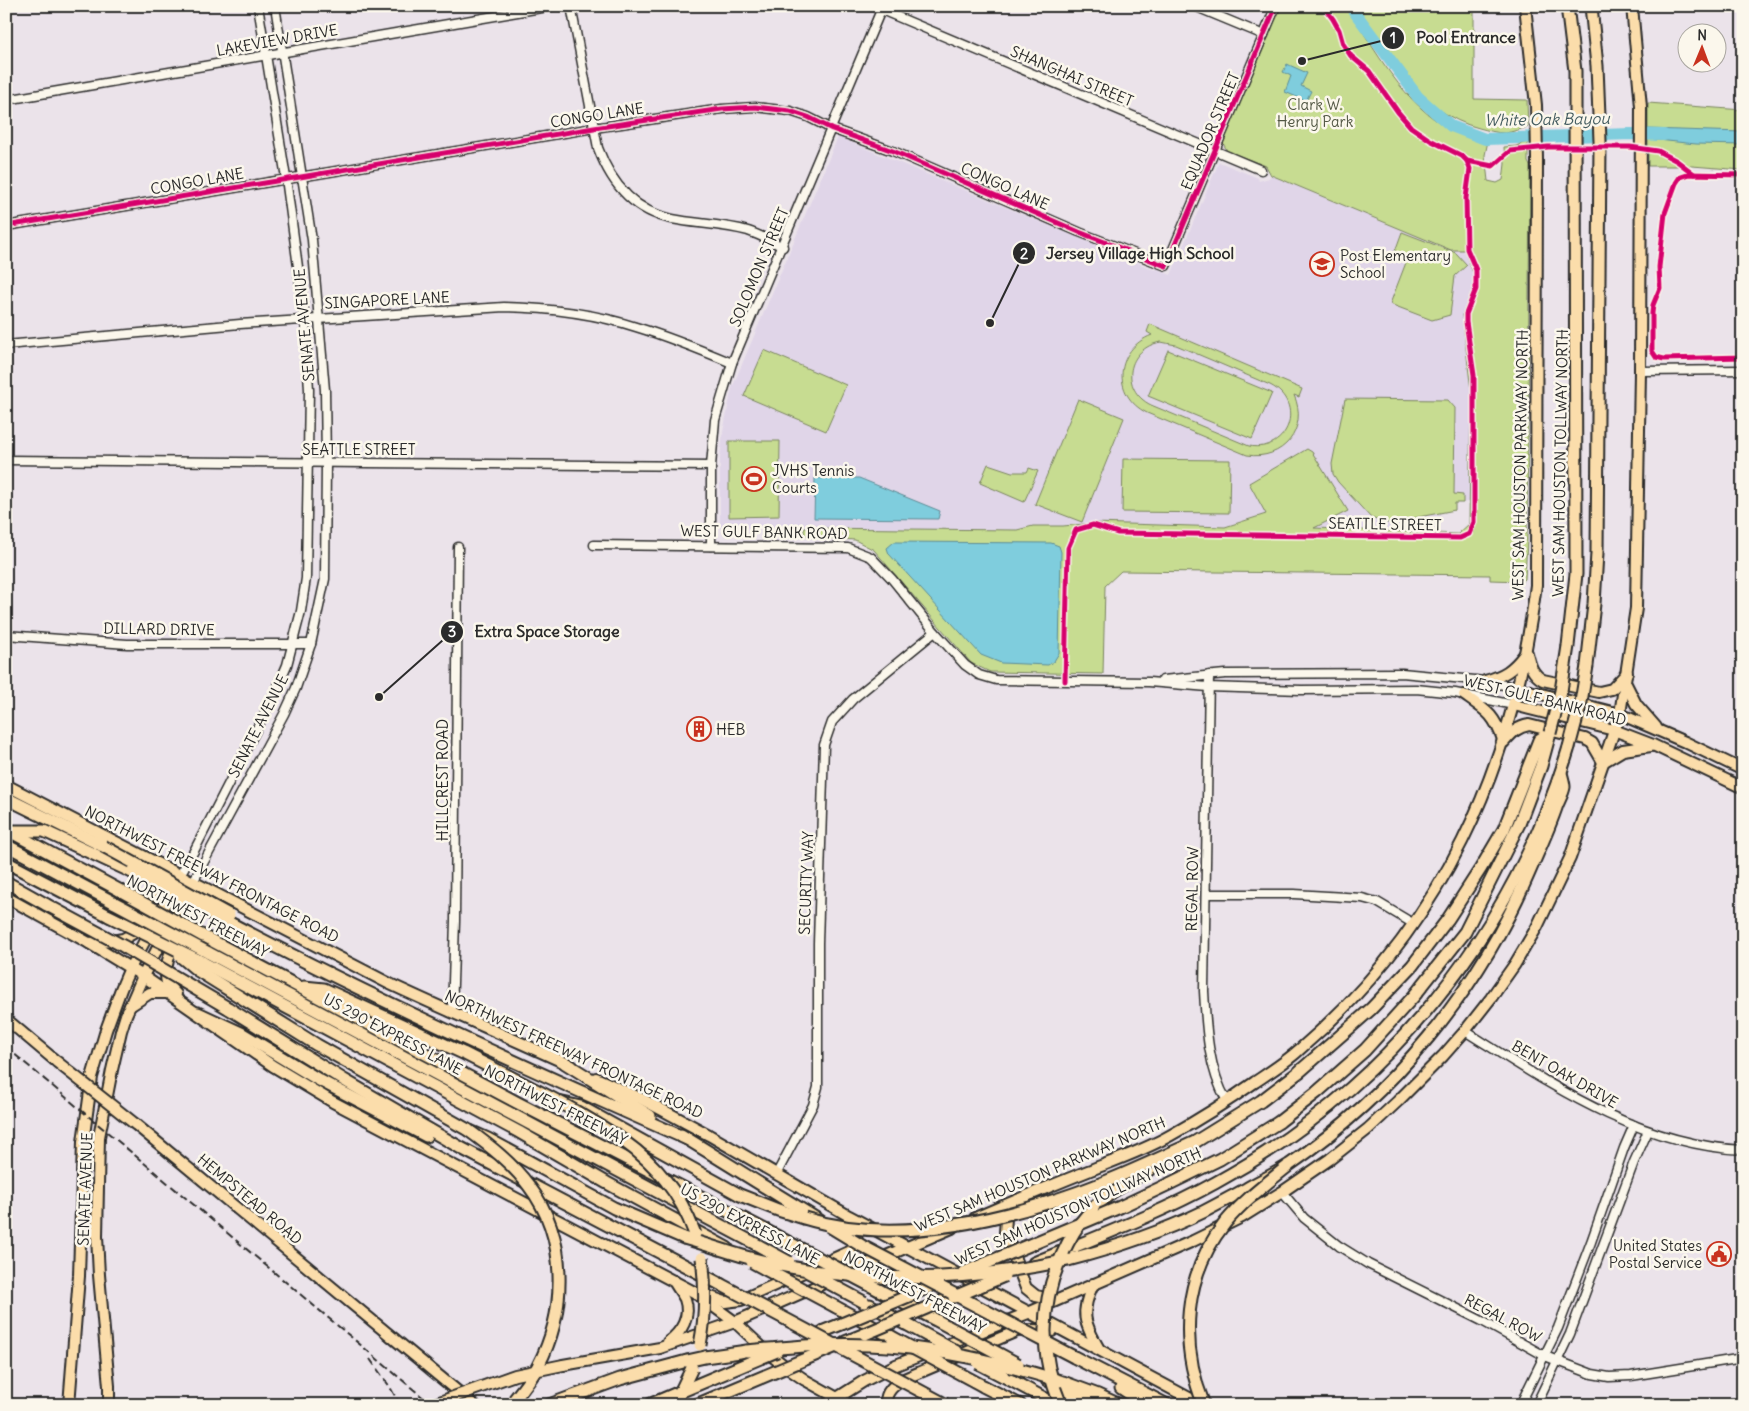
<svg xmlns="http://www.w3.org/2000/svg" width="1749" height="1411" viewBox="0 0 1749 1411" font-family="Delius,sans-serif">
  <style>
    .built { fill: #e0d5e8 }
    .green { fill: #c7dc91; stroke: #79845e; fill-rule: evenodd }
    .water { fill: #7fcddd; stroke: #5d8c96 }
    .lines { fill: none; stroke-linecap: round; stroke-linejoin: round }
    .river { stroke: #7fcddd; stroke-width: 12 }
    .minor-casing { stroke: #2b2b2b; stroke-width: 11 }
    .major-casing { stroke: #2b2b2b; stroke-width: 14 }
    .highway-casing { stroke: #2b2b2b; stroke-width: 15 }
    .minor { stroke: #fbf7ec; stroke-width: 8 }
    .major { stroke: #fbddab; stroke-width: 10 }
    .highway { stroke: #fbddab; stroke-width: 11 }
    .rail { stroke: #2b2b2b; stroke-width: 2; stroke-dasharray: 8 4; stroke-linecap: butt }
    .major-bridge-casing { stroke: #2b2b2b; stroke-width: 14; stroke-linecap: butt }
    .highway-bridge-casing { stroke: #2b2b2b; stroke-width: 15; stroke-linecap: butt }
    .major-bridge { stroke: #fbddab; stroke-width: 10 }
    .highway-bridge { stroke: #fbddab; stroke-width: 11 }
    .cycleway-casing { stroke: #fbf7ec; stroke-width: 8 }
    .cycleway { stroke: #d6006c; stroke-width: 5 }
    .labels { text-anchor: middle; dominant-baseline: central; stroke-width: 5; stroke-linejoin: round; paint-order: stroke }
    .street-label { font-size: 15px; fill: #2b2b2b; stroke: #fbf7ec }
    .park-label { font-size: 15px; fill: #525744; stroke: #fbf7ec }
    .poi-label { font-size: 15px; fill: #2b2b2b; stroke: #fbf7ec; text-anchor: start }
    .water-label { font-size: 16px; font-style: italic; fill: #445c60; stroke: #fbf7ec }
    .leader { fill: none; stroke: #2b2b2b; stroke-width: 2 }
    .callout-dot { fill: #2b2b2b; stroke: #fbf7ec; stroke-width: 2 }
    .mark-label { font-size: 15px; text-anchor: middle; font-weight: bold; fill: #fff }
    .callout-label { font-size: 16px; text-anchor: middle; font-weight: bold; fill: #2b2b2b; stroke: #fbf7ec; stroke-width: 5; stroke-linejoin: round; paint-order: stroke }
  </style>
  <rect width="100%" height="100%" fill="#ebe3ea"/>
  <filter id="ink" filterUnits="userSpaceOnUse"><feTurbulence type="fractalNoise" baseFrequency=".02" numOctaves="2"/><feDisplacementMap in="SourceGraphic" scale="10" xChannelSelector="R" yChannelSelector="G"/><feConvolveMatrix kernelMatrix="1 2 1 2 8 2 1 2 1" color-interpolation-filters="sRGB"/></filter>
  <g filter="url(#ink)">
    <!-- built -->
    <polygon class="built" points="838,137 1155,270 1157,269 1171,275 1219,162 1258,178 1259,181 1269,178 1271,175 1451,250 1464,250 1473,273 1475,283 1462,315 1471,391 1469,502 1455,503 1455,510 1440,514 1440,534 1302,528 1266,514 1225,527 1094,523 1063,526 1033,526 1017,530 720,527 720,459 723,432 732,388"/>
    <!-- green -->
    <g class="green">
      <path d="M1281 6H1346C1375 49 1404 106 1452 130 1463 135 1476 138 1488 141L1485 155 1488 181 1497 183 1503 180 1505 164 1504 147 1516 146 1528 141V162L1530 166 1527 541 1525 579 1523 581 1490 580V575L1121 571 1105 586 1103 674 990 672 971 663 874 550 855 540 808 537 804 533V528L1017 530 1033 526H1063L1094 523 1225 527 1266 514 1249 483 1307 449 1312 452 1348 511 1314 528 1458 534 1469 524 1471 391 1462 315 1475 283 1473 273 1464 250H1451L1271 175 1266 166 1227 151 1223 143Z"/>
      <path d="M1355 6H1474V99L1527 100 1528 127C1521 129 1512 132 1505 133 1496 133 1487 130 1479 128 1419 113 1387 53 1355 6Z"/>
      <polygon points="1648,103 1743,110 1743,170 1692,166 1648,166"/>
      <polygon points="1402,232 1456,253 1467,265 1455,276 1450,315 1432,320 1390,304 1407,260 1394,254"/>
      <path d="M1150 324 1302 389 1299 397 1294 395C1309 429 1283 461 1247 455L1147 413C1111 395 1115 349 1152 335L1147 332ZM1161 342 1176 345 1270 385C1306 403 1289 453 1249 446L1151 405C1119 389 1127 348 1161 342Z"/>
      <polygon points="764,350 846,385 826,431 744,396"/>
      <polygon points="1168,350 1272,393 1252,439 1148,396"/>
      <polygon points="1078,399 1124,418 1082,522 1035,504"/>
      <polygon points="1345,399 1448,400 1455,408 1454,494 1463,495 1463,503 1455,503 1455,510 1393,522 1386,523 1371,518 1338,482 1333,474 1332,464"/>
      <polygon points="729,441 780,441 779,516 729,517"/>
      <polygon points="1123,459 1230,460 1229,513 1122,512"/>
      <polygon points="988,464 1012,472 1027,472 1029,468 1038,471 1024,502 980,483"/>
    </g>
    <!-- water -->
    <g class="water">
      <polygon points="1287,64 1307,73 1301,86 1311,91 1306,101 1285,92 1291,76 1283,72"/>
      <polygon points="1648,129 1743,132 1743,145 1696,144 1648,139"/>
      <polygon points="815,478 859,478 940,511 938,519 814,518"/>
      <polygon points="894,542 1051,543 1059,546 1061,552 1059,653 1054,661 1048,665 1001,663 981,655 889,554 887,548"/>
    </g>
    <g class="lines">
      <!-- river -->
      <polyline class="river" points="1350,6 1418,97 1451,126 1485,139 1631,134 1664,135"/>
      <defs>
        <g id="minor">
          <path d="M571 6 598 148C611 183 633 211 672 219 697 224 723 224 748 231 760 235 771 241 783 247"/>
          <polyline points="872,6 1261,170"/>
          <polyline points="1194,6 1264,35"/>
          <polyline points="6,100 553,6"/>
          <polyline points="6,226 594,128 722,109 755,107 790,111 808,117 832,129 893,151 1079,232 1166,266 1276,6"/>
          <path d="M6 345 240 324 504 307C549 308 593 313 636 327 669 337 701 350 732 363"/>
          <polyline points="1640,371 1743,370"/>
          <polyline points="6,460 711,466"/>
          <polyline points="594,545 848,548 871,557 892,579 935,632 965,665 979,675 996,680 1149,682 1208,687 1301,690 1416,689 1455,693 1514,705"/>
          <polyline points="711,546 711,466 715,420 732,363 881,10"/>
          <polyline points="6,635 127,644 311,644"/>
          <path d="M1209 675 1204 991C1206 1027 1208 1069 1227 1101"/>
          <polyline points="1163,680 1225,674 1402,673 1485,681 1518,688"/>
          <polyline points="180,875 194,851 274,695 287,665 301,611 306,578 309,390 305,319 286,178 258,6"/>
          <polyline points="193,882 284,714 296,688 311,644 325,579 326,463 325,390 312,240 275,6"/>
          <polyline points="1206,894 1294,894 1362,898 1377,902 1414,924"/>
          <polyline points="452,1013 455,921 458,547"/>
          <path d="M1465 1031C1553 1086 1636 1144 1743 1150"/>
          <polyline points="777,1173 813,1105 818,1087 818,943 824,745 832,722 853,699 935,632"/>
          <polyline points="1282,1192 1304,1218 1339,1246 1368,1264 1482,1321 1545,1356 1592,1374 1609,1377 1631,1376 1743,1358"/>
          <polyline points="1520,1405 1558,1328 1591,1242 1624,1148 1634,1125"/>
          <polyline points="1536,1405 1570,1334 1634,1162 1648,1131"/>
        </g>
        <g id="major">
          <path d="M1527 653C1530 665 1532 674 1543 680L1599 692 1612 689 1627 673"/>
          <path d="M1485 681C1503 676 1513 670 1524 655"/>
          <polyline points="1626,684 1636,704 1656,727"/>
          <polyline points="1518,688 1620,714 1685,742 1743,770"/>
          <path d="M1464 695C1487 711 1494 714 1504 742 1512 733 1517 727 1529 725L1585 739 1592 743 1603 762"/>
          <polyline points="1514,705 1614,730 1653,745 1743,788"/>
          <polyline points="1603,762 1623,750 1651,746"/>
          <path d="M6 785 390 984C450 1012 511 1038 572 1066"/>
          <polyline points="6,897 89,943 143,976 273,1066 333,1102 694,1292 735,1322 768,1353 786,1367 805,1380 850,1405"/>
          <polyline points="89,943 112,941 123,939 132,934 151,896 151,877"/>
          <path d="M176 994C174 992 170 988 168 985 159 965 183 924 192 906L200 902"/>
          <polyline points="130,1006 150,993 167,993"/>
          <polyline points="6,1019 57,1062"/>
          <polyline points="596,1078 642,1099 709,1135 849,1216 1202,1405"/>
          <polyline points="135,1124 474,1405"/>
          <polyline points="1012,1208 1006,1218 1005,1233 1026,1288 1036,1296 1056,1300"/>
          <path d="M975 1218C1012 1202 1050 1186 1088 1171 1116 1160 1145 1150 1171 1135 1200 1119 1228 1101 1255 1082 1270 1072 1286 1062 1299 1050 1442 927 1513 770 1536 585L1537 159 1536 105 1525 6"/>
          <polyline points="844,1274 952,1228"/>
          <path d="M1093 1284C1080 1313 1084 1323 1099 1349"/>
          <path d="M705 1295 725 1302 741 1300 851 1251C858 1240 858 1234 853 1223"/>
          <path d="M668 1342C682 1332 691 1316 685 1299 682 1293 677 1287 674 1281"/>
          <polyline points="563,1365 660,1348 735,1322 831,1280"/>
          <polyline points="69,1405 79,1276 83,1142 92,1077 106,1030 121,989 130,968 174,887"/>
          <polyline points="109,1405 109,1386 99,1275 97,1236 99,1137 112,1070 121,1031 126,1015 143,976 186,894"/>
          <polyline points="826,1405 864,1381 896,1365 1028,1313 1193,1241 1242,1217 1282,1192 1330,1159 1368,1129 1398,1101 1443,1056 1465,1031 1491,998 1515,964 1537,927 1570,858 1620,714 1636,608 1640,371 1641,107 1632,6"/>
          <path d="M886 1405C885 1391 894 1385 904 1379L1017 1331 1033 1330 1052 1331"/>
        </g>
        <g id="highway">
          <polyline points="1567,6 1575,71 1575,98 1576,574 1568,646"/>
          <polyline points="1587,666 1594,604 1597,553 1600,141 1597,66 1591,6"/>
          <polyline points="6,798 103,846"/>
          <polyline points="9,831 44,831 132,872"/>
          <polyline points="11,832 121,891"/>
          <polyline points="6,845 115,903"/>
          <polyline points="6,862 109,916"/>
          <polyline points="6,882 47,905"/>
          <path d="M226 921C376 1000 531 1070 687 1139"/>
          <polyline points="203,936 518,1103 765,1230"/>
          <polyline points="207,952 752,1242"/>
          <polyline points="202,962 519,1132 607,1183 727,1248"/>
          <polyline points="197,970 317,1045 468,1130 488,1139 614,1208 684,1238"/>
          <polyline points="304,987 324,989 465,1054"/>
          <polyline points="228,1008 344,1080 461,1148 720,1284"/>
          <polyline points="198,1013 241,1033 319,1080 426,1136"/>
          <polyline points="565,1063 650,1116"/>
          <polyline points="563,1103 581,1107 740,1195 778,1210 804,1218"/>
          <polyline points="1279,1122 1316,1093 1365,1050 1414,996 1465,932 1519,824 1541,766 1550,733"/>
          <polyline points="681,1135 820,1221"/>
          <polyline points="1187,1147 1261,1101 1299,1072 1371,1009 1412,966 1448,919 1481,868 1504,829 1539,740 1550,733"/>
          <polyline points="1093,1208 1112,1192 1163,1161"/>
          <path d="M1068 1260C1114 1248 1160 1233 1203 1212 1217 1205 1231 1197 1246 1189 1260 1181 1275 1174 1289 1165 1393 1094 1478 991 1528 875 1538 852 1549 829 1557 805 1559 800 1563 793 1564 787 1564 783 1562 777 1561 773"/>
          <path d="M1034 1263C1094 1238 1157 1215 1215 1183 1386 1090 1513 933 1569 747"/>
          <polyline points="879,1290 934,1319"/>
          <polyline points="911,1295 929,1287"/>
          <polyline points="870,1305 905,1324"/>
          <polyline points="931,1306 950,1298"/>
          <polyline points="836,1307 892,1337"/>
          <polyline points="824,1331 844,1323"/>
          <polyline points="845,1342 865,1334"/>
          <polyline points="705,1357 747,1351"/>
          <polyline points="1074,1357 1167,1405"/>
          <polyline points="1003,1376 1057,1405"/>
          <polyline points="1047,1380 1093,1405"/>
          <polyline points="1063,1382 1098,1395 1120,1405"/>
          <polyline points="983,1386 1020,1405"/>
          <polyline points="1121,1388 1147,1405"/>
          <polyline points="549,1405 620,1379 687,1361"/>
        </g>
      </defs>
      <!-- minor casing -->
      <use href="#minor" class="minor-casing"/>
      <!-- major casing -->
      <use href="#major" class="major-casing"/>
      <!-- highway casing -->
      <use href="#highway" class="highway-casing"/>
      <!-- minor -->
      <use href="#minor" class="minor"/>
      <!-- major -->
      <use href="#major" class="major"/>
      <!-- highway -->
      <use href="#highway" class="highway"/>
      <!-- rail -->
      <g class="rail">
        <polyline points="6,1047 432,1405"/>
        <polyline points="370,1359 390,1387 400,1405"/>
      </g>
      <defs>
        <g id="major-bridge">
          <polyline points="57,1062 135,1124"/>
          <polyline points="431,1405 515,1375 563,1365"/>
        </g>
        <g id="highway-bridge">
          <polyline points="1550,733 1561,691 1568,646"/>
          <polyline points="1569,747 1581,702 1587,666"/>
          <polyline points="103,846 229,915"/>
          <polyline points="132,872 226,921"/>
          <polyline points="121,891 203,936"/>
          <polyline points="115,903 207,952"/>
          <polyline points="47,905 123,946 228,1008"/>
          <polyline points="109,916 202,962"/>
          <polyline points="180,956 197,970"/>
          <path d="M465 1054C500 1072 535 1089 570 1108 605 1128 641 1148 666 1181 679 1197 688 1215 695 1234"/>
          <path d="M468 1130C490 1146 512 1163 529 1186 568 1237 567 1311 538 1366 532 1378 523 1389 514 1400"/>
          <path d="M804 1218C892 1245 992 1223 1076 1193 1117 1179 1156 1160 1195 1142"/>
          <polyline points="829,1226 862,1246 1074,1357"/>
          <polyline points="765,1230 879,1290"/>
          <path d="M684 1238C705 1244 725 1251 746 1257 851 1285 962 1283 1068 1260"/>
          <polyline points="752,1242 789,1262"/>
          <polyline points="752,1262 836,1307"/>
          <polyline points="808,1272 864,1302"/>
          <polyline points="963,1273 1120,1207 1171,1183 1220,1159 1279,1122"/>
          <polyline points="720,1284 945,1404"/>
          <polyline points="954,1297 1004,1276"/>
          <polyline points="934,1319 1018,1364"/>
          <polyline points="844,1323 911,1295"/>
          <polyline points="906,1324 957,1352"/>
          <polyline points="865,1334 931,1306"/>
          <polyline points="892,1337 983,1386"/>
          <path d="M700 1345C706 1315 706 1288 702 1258"/>
          <path d="M747 1351C788 1347 828 1343 869 1345 935 1347 998 1362 1060 1381"/>
          <polyline points="687,1361 705,1357"/>
          <polyline points="978,1363 1003,1376"/>
          <polyline points="649,1405 777,1351"/>
          <polyline points="674,1405 692,1368"/>
          <polyline points="696,1405 834,1347"/>
          <path d="M1061 1405C1035 1345 1041 1288 1074 1232 1079 1224 1086 1216 1093 1208"/>
          <path d="M1204 1405C1179 1343 1183 1276 1225 1223 1243 1201 1266 1184 1288 1166"/>
        </g>
      </defs>
      <!-- major-bridge casing -->
      <use href="#major-bridge" class="major-bridge-casing"/>
      <!-- highway-bridge casing -->
      <use href="#highway-bridge" class="highway-bridge-casing"/>
      <!-- major-bridge -->
      <use href="#major-bridge" class="major-bridge"/>
      <!-- highway-bridge -->
      <use href="#highway-bridge" class="highway-bridge"/>
      <defs>
        <g id="cycleway">
          <polyline points="1323,6 1333,19 1339,30 1343,44 1351,56 1369,71 1398,112 1411,127 1430,140 1462,156 1467,161 1493,166 1510,151 1548,147 1630,147 1658,151 1677,161 1694,174"/>
          <polyline points="1743,175 1689,174 1680,177 1676,183 1665,213 1659,267 1660,288 1653,305 1652,313 1652,351 1656,357 1664,359 1743,357"/>
          <polyline points="6,226 594,128 722,109 755,107 790,111 808,117 832,129 893,151 1079,232 1166,266 1276,6"/>
          <polyline points="1065,681 1068,548 1076,530 1093,525 1118,533 1460,538 1469,534 1474,522 1474,375 1466,322 1466,314 1476,289 1476,270 1467,249 1466,198 1470,169 1467,161"/>
        </g>
      </defs>
      <!-- cycleway casing -->
      <use href="#cycleway" class="cycleway-casing"/>
      <!-- cycleway -->
      <use href="#cycleway" class="cycleway"/>
    </g>
  </g>
  <!-- icons -->
  <defs>
    <symbol id="school-ring" viewBox="-11 -11 22 22"><circle r="9.5" fill="#fbf7ec" stroke="#c8321e" stroke-width="1.5"/><path d="M0-5L7-2L0 1L-7-2ZM-4 1L0 2.5L4 1V4Q0 6-4 4Z" fill="#c8321e"/></symbol>
    <symbol id="stadium-ring" viewBox="-11 -11 22 22"><circle r="9.5" fill="#fbf7ec" stroke="#c8321e" stroke-width="1.5"/><path d="M0-5a6.5 5 0 1 0 0 10a6.5 5 0 1 0 0-10ZM-3.5-1.8h7v3.6h-7Z" fill="#c8321e"/></symbol>
    <symbol id="building-ring" viewBox="-11 -11 22 22"><circle r="9.5" fill="#fbf7ec" stroke="#c8321e" stroke-width="1.5"/><path d="M-4-6H4V6H1V3H-1V6H-4ZM-2.5-4.3h1.7v1.8h-1.7ZM.8-4.3h1.7v1.8H.8ZM-2.5-1h1.7V.8h-1.7ZM.8-1h1.7V.8H.8Z" fill="#c8321e"/></symbol>
    <symbol id="civic-ring" viewBox="-11 -11 22 22"><circle r="9.5" fill="#fbf7ec" stroke="#c8321e" stroke-width="1.5"/><path d="M-.6-6.5H3V-4.5H.6V-3L4-1V1h2V6H-6V1h2V-1L-.6-3ZM-1.2 2.5V6h2.4V2.5Z" fill="#c8321e"/></symbol>
  </defs>
  <g fill-rule="evenodd">
    <use href="#school-ring" x="1308" y="250" width="28" height="28"/>
    <use href="#stadium-ring" x="740" y="465" width="28" height="28"/>
    <use href="#building-ring" x="685" y="715" width="28" height="28"/>
    <use href="#civic-ring" x="1705" y="1240" width="28" height="28"/>
  </g>
  <g class="labels">
    <!-- street labels -->
    <g class="street-label">
      <text transform="translate(277 40) rotate(-10)">LAKEVIEW DRIVE</text>
      <text transform="translate(1072 76) rotate(23)">SHANGHAI STREET</text>
      <text transform="translate(597 115) rotate(-9)">CONGO LANE</text>
      <text transform="translate(1210 131) rotate(-67)">EQUADOR STREET</text>
      <text transform="translate(197 181) rotate(-10)">CONGO LANE</text>
      <text transform="translate(1005 186) rotate(24)">CONGO LANE</text>
      <text transform="translate(759 267) rotate(-67)">SOLOMON STREET</text>
      <text transform="translate(387 300) rotate(-3)">SINGAPORE LANE</text>
      <text transform="translate(304 325) rotate(-95)">SENATE AVENUE</text>
      <text x="359" y="449">SEATTLE STREET</text>
      <text transform="translate(1560 463) rotate(-89)">WEST SAM HOUSTON TOLLWAY NORTH</text>
      <text transform="translate(1520 465) rotate(-89)">WEST SAM HOUSTON PARKWAY NORTH</text>
      <text transform="translate(1385 524) rotate(1)">SEATTLE STREET</text>
      <text transform="translate(764 532) rotate(1)">WEST GULF BANK ROAD</text>
      <text transform="translate(159 629) rotate(1)">DILLARD DRIVE</text>
      <text transform="translate(1545 700) rotate(14)">WEST GULF BANK ROAD</text>
      <text transform="translate(258 726) rotate(-63)">SENATE AVENUE</text>
      <text transform="translate(442 780) rotate(-90)">HILLCREST ROAD</text>
      <text transform="translate(212 874) rotate(27)">NORTHWEST FREEWAY FRONTAGE ROAD</text>
      <text transform="translate(806 883) rotate(-88)">SECURITY WAY</text>
      <text transform="translate(1192 889) rotate(-89)">REGAL ROW</text>
      <text transform="translate(198 916) rotate(28)">NORTHWEST FREEWAY</text>
      <text transform="translate(393 1034) rotate(28)">US 290 EXPRESS LANE</text>
      <text transform="translate(574 1054) rotate(25)">NORTHWEST FREEWAY FRONTAGE ROAD</text>
      <text transform="translate(1565 1074) rotate(30)">BENT OAK DRIVE</text>
      <text transform="translate(556 1105) rotate(27)">NORTHWEST FREEWAY</text>
      <text transform="translate(1040 1174) rotate(-23)">WEST SAM HOUSTON PARKWAY NORTH</text>
      <text transform="translate(85 1189) rotate(-88)">SENATE AVENUE</text>
      <text transform="translate(250 1199) rotate(40)">HEMPSTEAD ROAD</text>
      <text transform="translate(1078 1206) rotate(-24)">WEST SAM HOUSTON TOLLWAY NORTH</text>
      <text transform="translate(750 1224) rotate(28)">US 290 EXPRESS LANE</text>
      <text transform="translate(915 1292) rotate(28)">NORTHWEST FREEWAY</text>
      <text transform="translate(1503 1318) rotate(28)">REGAL ROW</text>
    </g>
    <!-- park labels -->
    <g class="park-label">
      <text x="1315" y="104">Clark W.<tspan x="1315" dy="17">Henry Park</tspan></text>
    </g>
    <!-- poi labels -->
    <g class="poi-label">
      <text x="1340" y="255">Post Elementary<tspan x="1340" dy="17">School</tspan></text>
      <text x="772" y="470">JVHS Tennis<tspan x="772" dy="17">Courts</tspan></text>
      <text x="716" y="729">HEB</text>
      <text x="1702" y="1245" text-anchor="end">United States<tspan x="1702" dy="17">Postal Service</tspan></text>
    </g>
    <!-- water labels -->
    <g class="water-label">
      <text transform="translate(1547 119) rotate(-1)">White Oak Bayou</text>
    </g>
  </g>
  <!-- callouts -->
  <path class="leader" d="M1302 61L1393 38M990 323L1024 253M379 697L452 632"/>
  <g class="callout-dot">
    <circle cx="1302" cy="61" r="5"/>
    <circle cx="990" cy="323" r="5"/>
    <circle cx="379" cy="697" r="5"/>
    <circle cx="1393" cy="38" r="12"/>
    <circle cx="1024" cy="253" r="12"/>
    <circle cx="452" cy="632" r="12"/>
  </g>
  <g class="mark-label">
    <text x="1393" y="43">1</text>
    <text x="1024" y="259">2</text>
    <text x="452" y="637">3</text>
  </g>
  <g class="callout-label">
    <text x="1466" y="43">Pool Entrance</text>
    <text x="1140" y="259">Jersey Village High School</text>
    <text x="547" y="637">Extra Space Storage</text>
  </g>
  <!-- margin -->
  <rect width="1749" height="1411" fill="none" stroke="#fbf7ec" stroke-width="25"/>
  <rect x="12" y="12" width="1724" height="1386" fill="none" stroke="#2b2b2b" stroke-width="2" filter="url(#ink)"/>
  <!-- north arrow -->
  <g transform="translate(1702 48) rotate(1)"><circle r="24" fill="#fbf7ec" stroke="#a8a59f"/>
  <path d="M0-4L9 19L0 12L-9 19Z" fill="#c8321e"/>
  <text y="-8" font-size="14" font-weight="bold" text-anchor="middle" fill="#2b2b2b">N</text>
  </g>
</svg>
